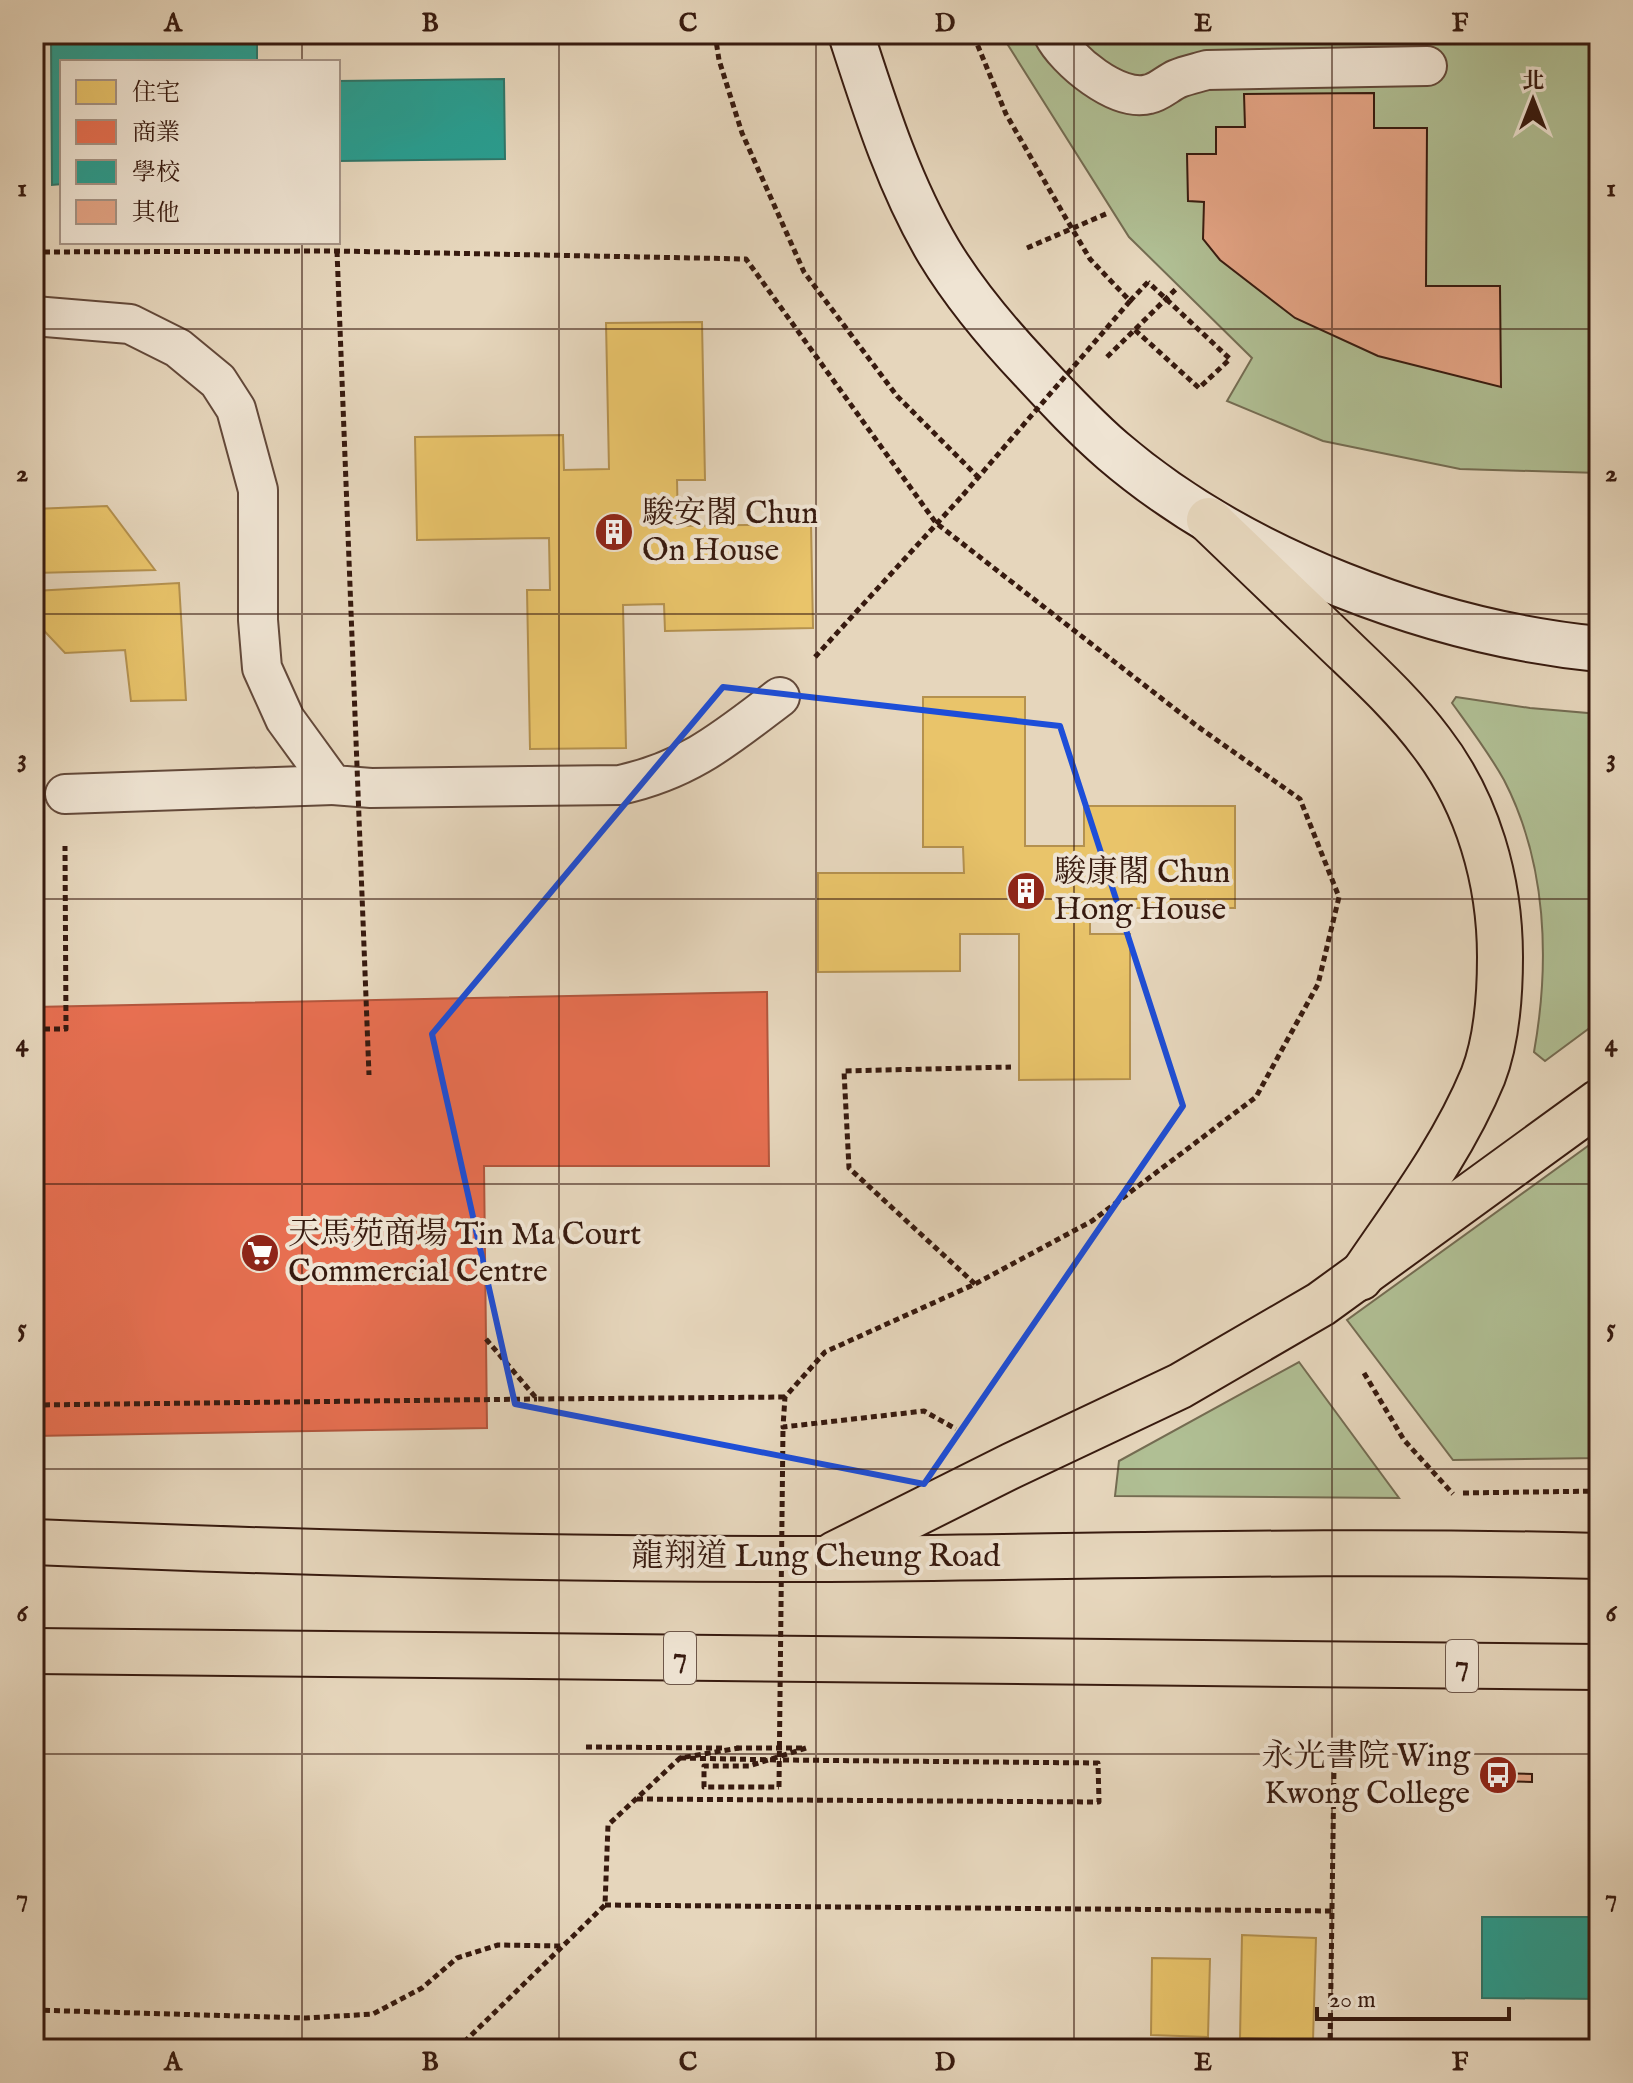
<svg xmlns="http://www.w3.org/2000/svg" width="1633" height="2083" viewBox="0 0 1633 2083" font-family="'IM FELL English','Noto Serif TC',serif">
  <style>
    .green { fill: #b0bf94; stroke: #746c52; stroke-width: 2 }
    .homes { fill: #e9c46a; stroke: #b4914f; stroke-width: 2 }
    .shops { fill: #e76f51; stroke: #b2563d; stroke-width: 2 }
    .schools { fill: #2a9d8f; stroke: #2e7669; stroke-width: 2 }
    .building { fill: #e4a485; stroke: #371a0f; stroke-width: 2 }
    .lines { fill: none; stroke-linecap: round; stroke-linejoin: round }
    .lane-casing { stroke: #63493a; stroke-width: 42 }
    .secondary-casing { stroke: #371a0f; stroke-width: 48 }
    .highway-casing { stroke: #371a0f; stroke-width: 48 }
    .path { stroke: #371a0f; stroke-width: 5; stroke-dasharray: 6 4; stroke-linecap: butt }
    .lane { stroke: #efe4d3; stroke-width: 38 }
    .secondary { stroke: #efe4d3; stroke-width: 44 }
    .highway { stroke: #e6d6bc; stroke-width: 44 }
    .path-bridge { stroke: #371a0f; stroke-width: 5; stroke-dasharray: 6 4; stroke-linecap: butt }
    .marked { fill: none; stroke: #1d4ed8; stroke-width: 6; stroke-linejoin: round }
    .grid { fill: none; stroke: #371a0f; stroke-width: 2; stroke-opacity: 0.55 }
    .labels { text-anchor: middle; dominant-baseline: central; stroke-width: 8; stroke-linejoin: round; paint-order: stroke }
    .shield { fill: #efe4d3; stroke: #6e574a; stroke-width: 2 }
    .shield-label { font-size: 30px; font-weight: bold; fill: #371a0f }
    .poi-label { font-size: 32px; fill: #371a0f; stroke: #efe4d3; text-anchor: start }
    .street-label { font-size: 32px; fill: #371a0f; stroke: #efe4d3 }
    .neatline { fill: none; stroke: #371a0f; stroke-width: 3 }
    .grid-label { font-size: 26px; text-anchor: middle; font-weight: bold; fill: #371a0f }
  </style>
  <rect width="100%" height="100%" fill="#e6d6bc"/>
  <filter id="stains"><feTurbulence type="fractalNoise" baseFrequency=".0025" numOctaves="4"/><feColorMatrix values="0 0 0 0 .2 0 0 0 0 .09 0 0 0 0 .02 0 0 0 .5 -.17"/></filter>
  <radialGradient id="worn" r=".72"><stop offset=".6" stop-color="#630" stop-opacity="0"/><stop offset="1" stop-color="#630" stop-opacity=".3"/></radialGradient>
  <!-- green -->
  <g class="green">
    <polygon points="1001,34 1599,34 1599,473 1460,469 1323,441 1227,401 1252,358 1129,237"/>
    <path d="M1456 697 1530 708 1599 714V1021L1545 1061 1534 1052C1550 962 1547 863 1504 780 1489 753 1470 728 1452 703Z"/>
    <polygon points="1599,1138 1599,1458 1453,1460 1347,1320"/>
    <polygon points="1299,1362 1399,1498 1115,1496 1119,1461"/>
  </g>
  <!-- homes -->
  <g class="homes">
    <polygon points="702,322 705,480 677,480 678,526 811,524 813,628 665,631 664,604 623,605 626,748 530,749 527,590 550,590 549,538 417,540 415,437 563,435 564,470 609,469 606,323"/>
    <polygon points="107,506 155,570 34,573 34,509"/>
    <polygon points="179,583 186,700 131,701 125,650 65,653 34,620 34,591"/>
    <polygon points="923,697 1025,697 1025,846 1084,846 1084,806 1235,806 1235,908 1090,908 1090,934 1130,934 1130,1079 1019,1080 1019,934 960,934 960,971 818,972 818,873 964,873 963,847 923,847"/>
    <polygon points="1242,1935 1316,1938 1313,2040 1240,2038"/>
    <polygon points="1152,1958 1210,1959 1208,2037 1151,2035"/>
  </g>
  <!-- shops -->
  <polygon class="shops" points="767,992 769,1166 484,1166 487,1428 34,1436 34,1007"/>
  <!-- schools -->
  <g class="schools">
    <polygon points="51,34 257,34 257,62 62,62 62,184 52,185"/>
    <polygon points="504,79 505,159 338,161 338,81"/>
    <polygon points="1482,1917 1599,1917 1599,1999 1482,1998"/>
  </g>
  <!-- building -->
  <g class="building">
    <polygon points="1374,93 1374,128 1427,128 1426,286 1500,286 1501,387 1378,356 1295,318 1220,260 1203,239 1204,202 1188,201 1187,154 1216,154 1216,127 1245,127 1244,94"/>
    <polygon points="1493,1773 1532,1774 1532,1782 1493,1781"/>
  </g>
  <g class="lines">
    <defs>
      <g id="lane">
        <path d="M1053 34C1066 60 1118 103 1149 94 1159 92 1168 83 1177 79 1186 75 1197 73 1207 70L1427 66"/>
        <path d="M34 316 130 324 178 348 218 381 236 409 258 490V620L262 668 285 719 333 785 371 788 620 785C689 770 726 738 780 697"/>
        <polyline points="65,794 333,785"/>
      </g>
      <path id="secondary" d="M851 34C875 108 899 185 939 252 965 295 998 334 1032 370 1058 398 1084 426 1113 451 1240 560 1434 633 1599 649"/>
      <g id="highway">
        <path d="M1209 520C1250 559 1290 598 1331 637 1366 671 1402 703 1431 742 1478 803 1500 881 1500 957 1500 996 1497 1040 1483 1076 1453 1149 1404 1213 1360 1278"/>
        <path d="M34 1542C298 1553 564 1560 828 1559 1085 1557 1342 1549 1599 1556"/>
        <polyline points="835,1554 1013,1465 1180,1386 1321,1304 1599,1102"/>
        <polyline points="34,1651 1599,1667"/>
      </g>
    </defs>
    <!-- lane casing -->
    <use href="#lane" class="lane-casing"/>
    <!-- secondary casing -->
    <use href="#secondary" class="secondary-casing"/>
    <!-- highway casing -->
    <use href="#highway" class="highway-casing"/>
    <!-- path -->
    <g class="path">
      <polyline points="715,34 719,60 742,133 804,272 897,396 978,477"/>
      <polyline points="1027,248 1108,213"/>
      <polyline points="34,252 337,251 746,259 936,523 1197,726 1300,799 1339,897 1318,984 1256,1097 1092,1221 975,1284 825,1352 785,1397 783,1427 924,1411 956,1429"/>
      <polyline points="1130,301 1148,282"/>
      <polyline points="1107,357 1176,289"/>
      <polyline points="815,657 963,495"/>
      <polyline points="34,1029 66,1029 65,846"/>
      <polyline points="975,1284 849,1168 844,1071 1011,1067"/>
      <polyline points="486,1339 537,1399 785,1397"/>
      <polyline points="1364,1373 1404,1440 1453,1494"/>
      <polyline points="34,1405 537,1399"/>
      <polyline points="1463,1493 1599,1491"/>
      <polyline points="586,1747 722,1748"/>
      <polyline points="736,1748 806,1748 749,1766 704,1766 704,1787 779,1787"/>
      <polyline points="637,1799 1099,1802 1098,1763 781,1760"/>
      <polyline points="605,1905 1332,1911"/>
      <polyline points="34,2010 306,2018 373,2014 422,1988 457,1958 498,1945 561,1946"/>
      <polyline points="457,2049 605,1905 608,1825 680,1758 739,1748"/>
      <polyline points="1330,2049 1334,1767"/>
    </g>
    <!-- lane -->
    <use href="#lane" class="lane"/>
    <!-- secondary -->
    <use href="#secondary" class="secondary"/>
    <!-- highway -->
    <use href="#highway" class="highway"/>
    <!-- path-bridge -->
    <g class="path-bridge">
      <polyline points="337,251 369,1075"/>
      <polyline points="1135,330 1199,388 1230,359 1148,282"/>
      <polyline points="963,495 1130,301 1090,259 1064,215 1006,114 973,34"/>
      <polyline points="680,1758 781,1760"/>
      <polyline points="779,1787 783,1427"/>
    </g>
  </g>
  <!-- marked area -->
  <path class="marked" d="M723 687 1060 726 1183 1106 924 1484 515 1404 432 1034Z"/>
  <!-- grid -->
  <path class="grid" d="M302 34V62M559 34V2049M816 34V2049M1074 34V2049M1332 34V2049M302 242V2049M34 329H1599M34 614H1599M34 899H1599M34 1184H1599M34 1469H1599M34 1754H1599"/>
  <!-- icons -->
  <defs>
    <symbol id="building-disc" viewBox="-11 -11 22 22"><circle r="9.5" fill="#8f2418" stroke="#efe4d3"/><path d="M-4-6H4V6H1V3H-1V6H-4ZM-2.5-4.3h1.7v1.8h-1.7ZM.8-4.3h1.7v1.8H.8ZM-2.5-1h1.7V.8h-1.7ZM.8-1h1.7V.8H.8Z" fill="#fff"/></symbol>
    <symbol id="supermarket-disc" viewBox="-11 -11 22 22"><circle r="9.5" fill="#8f2418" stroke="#efe4d3"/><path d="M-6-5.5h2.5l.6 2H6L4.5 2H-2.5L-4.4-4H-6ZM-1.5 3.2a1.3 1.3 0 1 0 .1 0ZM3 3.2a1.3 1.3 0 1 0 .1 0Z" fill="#fff"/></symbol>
    <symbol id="bus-disc" viewBox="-11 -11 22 22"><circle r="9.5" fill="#8f2418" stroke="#efe4d3"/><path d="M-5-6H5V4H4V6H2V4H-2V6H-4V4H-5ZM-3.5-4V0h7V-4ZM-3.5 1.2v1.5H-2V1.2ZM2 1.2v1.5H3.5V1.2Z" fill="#fff"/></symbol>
  </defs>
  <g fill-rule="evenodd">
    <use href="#building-disc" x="592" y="510" width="44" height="44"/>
    <use href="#building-disc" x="1004" y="869" width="44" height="44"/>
    <use href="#supermarket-disc" x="238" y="1231" width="44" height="44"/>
    <use href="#bus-disc" x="1476" y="1753" width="44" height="44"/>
  </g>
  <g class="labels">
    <!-- shield labels -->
    <g class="shield">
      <rect x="664" y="1632" width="32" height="52" rx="6"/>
      <rect x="1446" y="1640" width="32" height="52" rx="6"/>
    </g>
    <g class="shield-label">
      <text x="680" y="1658">7</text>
      <text x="1462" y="1666">7</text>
    </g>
    <!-- poi labels -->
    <g class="poi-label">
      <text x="642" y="514">駿安閣 Chun<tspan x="642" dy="37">On House</tspan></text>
      <text x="1054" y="873">駿康閣 Chun<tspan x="1054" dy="37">Hong House</tspan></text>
      <text x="288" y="1235">天馬苑商場 Tin Ma Court<tspan x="288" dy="37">Commercial Centre</tspan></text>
      <text x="1470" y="1757" text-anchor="end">永光書院 Wing<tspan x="1470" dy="37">Kwong College</tspan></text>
    </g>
    <!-- street labels -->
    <g class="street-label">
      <text x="816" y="1557">龍翔道 Lung Cheung Road</text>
    </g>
  </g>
  <!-- margin -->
  <rect width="1633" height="2083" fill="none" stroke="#e6d6bc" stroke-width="88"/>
  <!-- legend -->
  <rect x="60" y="60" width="280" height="184" fill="#efe4d3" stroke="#a59385" stroke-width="2"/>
  <rect x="76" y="80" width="40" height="24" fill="#e9c46a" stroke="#a59385" stroke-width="2"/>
  <text x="132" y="100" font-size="24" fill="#371a0f">住宅</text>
  <rect x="76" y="120" width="40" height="24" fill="#e76f51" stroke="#a59385" stroke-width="2"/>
  <text x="132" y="140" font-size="24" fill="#371a0f">商業</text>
  <rect x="76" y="160" width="40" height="24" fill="#2a9d8f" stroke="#a59385" stroke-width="2"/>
  <text x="132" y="180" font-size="24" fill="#371a0f">學校</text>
  <rect x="76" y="200" width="40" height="24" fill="#e4a485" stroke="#a59385" stroke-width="2"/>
  <text x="132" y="220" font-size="24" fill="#371a0f">其他</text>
  <!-- north arrow -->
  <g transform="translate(1533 100)" stroke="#efe4d3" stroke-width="6" paint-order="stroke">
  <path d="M0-6L14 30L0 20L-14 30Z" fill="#371a0f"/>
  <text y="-12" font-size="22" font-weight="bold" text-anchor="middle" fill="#371a0f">北</text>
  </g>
  <!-- scale -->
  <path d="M1317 2007v12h192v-12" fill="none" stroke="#371a0f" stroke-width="4"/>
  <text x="1329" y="2007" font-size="24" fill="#371a0f" stroke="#efe4d3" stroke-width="6" paint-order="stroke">20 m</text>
  <rect x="44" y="44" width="1545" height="1995" class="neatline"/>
  <g class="grid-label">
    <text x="173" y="31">A</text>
    <text x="430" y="31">B</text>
    <text x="688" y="31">C</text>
    <text x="945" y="31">D</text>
    <text x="1203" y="31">E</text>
    <text x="1460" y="31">F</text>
    <text x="22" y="196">1</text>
    <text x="1611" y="196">1</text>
    <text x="22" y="481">2</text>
    <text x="1611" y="481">2</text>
    <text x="22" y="766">3</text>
    <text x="1611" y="766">3</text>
    <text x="22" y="1051">4</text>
    <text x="1611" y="1051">4</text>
    <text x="22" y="1336">5</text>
    <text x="1611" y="1336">5</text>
    <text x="22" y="1621">6</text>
    <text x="1611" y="1621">6</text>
    <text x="22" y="1906">7</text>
    <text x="1611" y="1906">7</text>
    <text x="173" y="2070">A</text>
    <text x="430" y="2070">B</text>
    <text x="688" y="2070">C</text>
    <text x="945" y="2070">D</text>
    <text x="1203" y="2070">E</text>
    <text x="1460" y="2070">F</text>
  </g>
  <rect width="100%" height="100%" filter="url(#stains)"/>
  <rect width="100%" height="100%" fill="url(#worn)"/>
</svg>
